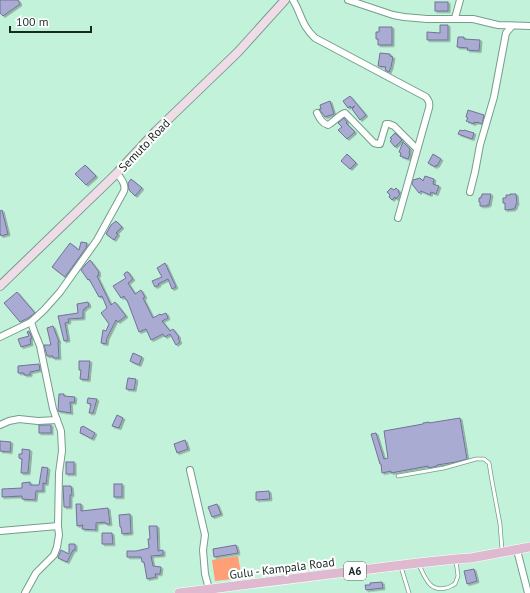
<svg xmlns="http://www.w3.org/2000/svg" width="530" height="593" viewBox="0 0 530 593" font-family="'PT Sans',sans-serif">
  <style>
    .green { fill: #fe9f76 }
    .building { fill: #aaabd3; stroke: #727298; filter: url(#shadow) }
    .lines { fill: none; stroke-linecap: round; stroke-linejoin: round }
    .service-casing { stroke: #739f8a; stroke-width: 4.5 }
    .minor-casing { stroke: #739f8a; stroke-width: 8 }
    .secondary-casing { stroke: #739f8a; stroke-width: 10 }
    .primary-casing { stroke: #fff; stroke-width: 10 }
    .service { stroke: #fff; stroke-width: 3 }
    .minor { stroke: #fff; stroke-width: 6 }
    .secondary { stroke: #efdce7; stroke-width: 8 }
    .primary { stroke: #dfb9cf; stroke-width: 9 }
    .labels { text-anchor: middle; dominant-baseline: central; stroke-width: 4; stroke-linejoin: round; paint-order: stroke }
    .shield { fill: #fff; stroke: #5d6964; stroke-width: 1 }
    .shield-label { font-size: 11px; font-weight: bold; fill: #172921 }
    .street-label { font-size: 12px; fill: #172921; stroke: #fff }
  </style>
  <defs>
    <filter id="shadow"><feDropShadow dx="2" dy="1.5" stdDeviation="0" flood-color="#0004"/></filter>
  </defs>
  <rect width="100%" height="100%" fill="#c3f2db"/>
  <!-- green -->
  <polygon class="green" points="238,556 241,574 233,579 215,581 212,560"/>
  <!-- building -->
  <g class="building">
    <polygon points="0,0 18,0 20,4 3,16 0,13"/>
    <rect x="435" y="2" width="13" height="9"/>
    <polygon points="440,25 448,25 448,40 427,40 427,32 440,33"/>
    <polygon points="379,27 392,27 392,45 378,45 378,39 376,39 376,32 379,32"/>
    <polygon points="458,37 464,37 464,39 480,40 479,51 467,50 468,48 457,47"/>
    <polygon points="380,53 390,54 390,56 393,57 391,67 389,72 385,70 386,67 378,66"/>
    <polygon points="350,96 366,115 360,120 352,109 355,106 351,108 350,106 348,108 343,101"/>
    <polygon points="330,101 334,114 325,117 319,109 321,109 320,105"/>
    <polygon points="468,110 484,115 482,124 477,122 477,123 474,122 474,124 466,121 468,118 466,117"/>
    <polygon points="344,118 347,122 346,123 355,132 347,139 338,130 342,127 338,123"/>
    <polygon points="460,130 463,131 464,130 474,133 472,139 458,134"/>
    <polygon points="395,133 402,140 395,147 390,141 392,139 390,138"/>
    <polygon points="403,142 410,149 409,153 410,154 408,159 400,156 401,153 399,152"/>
    <polygon points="347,154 356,163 350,169 341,161"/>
    <polygon points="433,154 441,159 437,166 436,165 435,167 428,163"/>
    <polygon points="85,165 96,176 86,185 75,174"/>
    <polygon points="425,176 434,179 433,184 439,186 436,194 431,192 430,195 421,191 419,193 412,184 413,180 420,178 423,181"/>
    <polygon points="131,179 142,188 135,196 129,190 128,183"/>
    <polygon points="391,188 394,190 396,188 399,191 398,192 400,194 396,199 395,197 392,200 389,197 390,195 387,192"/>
    <polygon points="482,194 491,194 489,205 487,205 487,206 480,206 480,202 479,202 479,198 481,198 481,196 482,196"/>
    <polygon points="510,194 516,194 517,204 516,204 515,208 514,208 514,209 505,210 505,203 503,203 503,198 506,198 506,195 510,195"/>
    <polygon points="2,210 8,234 1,236 0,233 0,211"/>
    <polygon points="116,221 122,227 116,233 118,234 114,240 106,234 111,225"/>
    <polygon points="81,242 87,243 86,248 65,277 52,267 70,243 79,250"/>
    <polygon points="90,260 99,272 98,273 99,275 97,276 111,305 115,302 126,316 118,322 116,320 107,338 106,344 101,343 103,330 106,331 109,324 101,313 107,308 102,296 99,297 89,279 88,280 81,270 85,265"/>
    <polygon points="165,263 176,287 172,289 168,279 158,284 159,285 155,287 152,281 162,277 157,268"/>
    <polygon points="126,272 128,272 133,279 128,283 135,294 141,290 145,297 143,298 153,318 160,314 161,315 166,313 168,318 162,321 170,331 173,329 179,337 178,338 180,342 176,345 170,334 165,337 163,334 151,340 146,329 139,332 127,300 126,300 124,296 121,298 113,286 126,278 124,275 124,274"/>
    <polygon points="17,292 35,313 28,318 20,322 4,303"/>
    <polygon points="88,302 89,306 85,308 85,309 83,310 83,318 68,319 69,322 65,323 68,340 64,341 58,316 78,313 77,304"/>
    <polygon points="53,326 59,342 58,342 59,358 53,358 53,356 47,356 44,345 51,345 47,328"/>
    <polygon points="29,331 32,338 30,339 31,344 21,347 18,339 29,336 27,332"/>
    <polygon points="133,353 142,357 139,365 130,361"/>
    <polygon points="79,361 90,361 88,380 80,379 81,370 79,370"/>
    <polygon points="39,364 40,370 30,372 30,375 24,375 24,373 18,373 18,366"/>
    <polygon points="128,378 136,379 134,390 126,389"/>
    <polygon points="59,394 64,394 64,396 75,397 74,403 70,402 71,413 58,411"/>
    <polygon points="88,398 97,399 93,413 89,413 91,404 87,403"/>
    <polygon points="117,415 123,418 119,428 112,426"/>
    <polygon points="460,418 467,459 456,462 437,465 437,466 429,468 428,466 391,473 391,471 382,473 381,464 380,464 371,434 376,433 384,459 388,458 384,431 423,424 423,423 429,422 429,423"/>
    <rect x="39" y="425" width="12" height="8"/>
    <polygon points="83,426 95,433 92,439 83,434 80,433 81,427 82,427"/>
    <polygon points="185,440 188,449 177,453 174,444"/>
    <polygon points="0,441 11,442 10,452 0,451"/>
    <polygon points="22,449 30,450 28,473 21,473 22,459 19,458 19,454 22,454"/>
    <rect x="66" y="462" width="8" height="12"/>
    <polygon points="42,467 48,468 46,484 43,483 43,491 36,491 35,500 22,499 22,496 2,497 2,489 22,488 22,483 30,482 30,485 39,485"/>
    <rect x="114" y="484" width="8" height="13"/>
    <polygon points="63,486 71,486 72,495 70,495 70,507 64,507"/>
    <polygon points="269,491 270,499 256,500 256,492"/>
    <polygon points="76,504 81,504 81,511 108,508 110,524 106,524 105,522 96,523 96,530 82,529 83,525 77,526"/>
    <polygon points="217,504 221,514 212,517 208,507"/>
    <polygon points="130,514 131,533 122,534 121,527 120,527 119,515"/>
    <polygon points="149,526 157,526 158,551 163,550 163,555 151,556 153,566 161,567 160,574 155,574 156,577 147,579 144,562 142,562 141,557 127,557 127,551 136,551 149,548 148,539 150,539"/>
    <polygon points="102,533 112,533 113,544 102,544"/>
    <polygon points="69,544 75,544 75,550 73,550 67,562 58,558 61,550 69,554"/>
    <polygon points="236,545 238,553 214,557 213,549"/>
    <polygon points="474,569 477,581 467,584 464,571"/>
    <polygon points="382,582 383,588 366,590 365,585 370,585 370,583"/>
  </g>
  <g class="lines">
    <defs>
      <g id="service">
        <polyline points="398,476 444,468 476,459 484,459 489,463 492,481 500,524 502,550"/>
        <path d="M419 565C425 577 429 592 446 588 449 588 452 585 455 584L458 576 456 561"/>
        <polyline points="401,567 409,593"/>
      </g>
      <g id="minor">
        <path d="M293 0C302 15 301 25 315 38L426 97C429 101 430 103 429 108L398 218"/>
        <polyline points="348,0 393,15 404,17 427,19 473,19 498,25 530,26"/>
        <polyline points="455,18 460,0"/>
        <path d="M317 113C320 119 322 123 328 125 334 122 340 114 345 113L348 116 374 143 378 144H380L386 124H389L394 126 417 149"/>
        <polyline points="470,192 475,172 480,145 494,97 506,33 512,26"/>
        <polyline points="31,322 34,331 40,346 53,409 61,431 62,451 59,473 58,526"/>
        <path d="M0 337 31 322 44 310 60 292 97 240 124 191C126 184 121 179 117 173"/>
        <polyline points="0,425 9,421 19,419 38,421 57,420"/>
        <polyline points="190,470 205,535 203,550 205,574 209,589"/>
        <polyline points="0,531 58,526 59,535 57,547 54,555 36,573 25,593"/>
        <polyline points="517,550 528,593"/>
      </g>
      <polyline id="secondary" points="0,286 117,173 156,131 238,52 285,0"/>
      <polyline id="primary" points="179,593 418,563 456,559 471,558 530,547"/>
    </defs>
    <!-- service casing -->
    <use href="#service" class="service-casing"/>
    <!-- minor casing -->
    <use href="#minor" class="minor-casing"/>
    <!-- secondary casing -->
    <use href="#secondary" class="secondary-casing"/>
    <!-- primary casing -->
    <use href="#primary" class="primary-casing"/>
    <!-- service -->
    <use href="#service" class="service"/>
    <!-- minor -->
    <use href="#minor" class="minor"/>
    <!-- secondary -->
    <use href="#secondary" class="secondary"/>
    <!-- primary -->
    <use href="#primary" class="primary"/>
  </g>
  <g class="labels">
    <!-- shield labels -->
    <rect class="shield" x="344" y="562" width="22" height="18" rx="3"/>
    <g class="shield-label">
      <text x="355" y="571">A6</text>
    </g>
    <!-- street labels -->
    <g class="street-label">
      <text transform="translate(144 145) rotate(-46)">Semuto Road</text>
      <text transform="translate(282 568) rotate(-7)">Gulu - Kampala Road</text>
    </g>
  </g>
  <!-- scale -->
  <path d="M10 26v6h81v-6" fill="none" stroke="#172921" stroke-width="2"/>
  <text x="16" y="26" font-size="12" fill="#172921" stroke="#ffffff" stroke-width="3" paint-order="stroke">100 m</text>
</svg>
